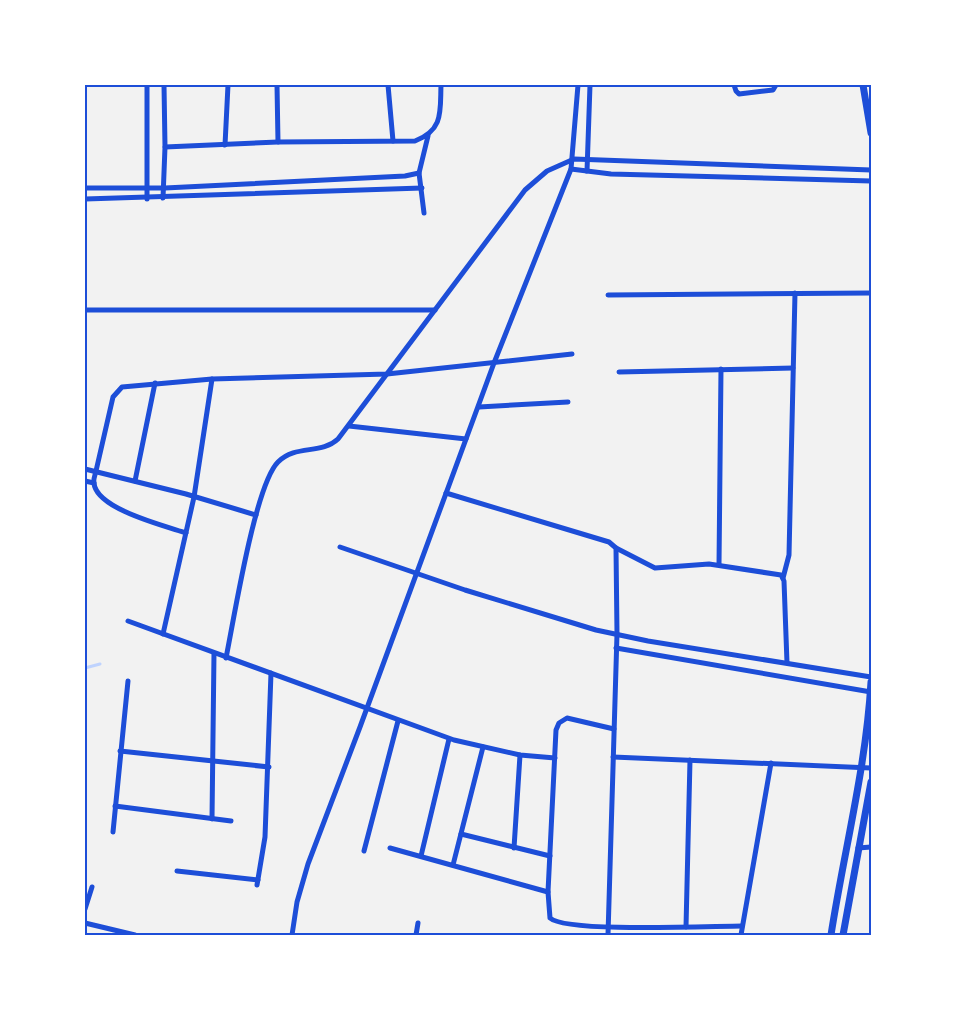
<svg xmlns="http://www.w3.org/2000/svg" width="956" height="1020" viewBox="0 0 956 1020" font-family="Signika,sans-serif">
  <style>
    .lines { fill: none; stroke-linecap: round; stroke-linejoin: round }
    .stream { stroke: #bfd3fe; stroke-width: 3 }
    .minor { stroke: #1d4ed8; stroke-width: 5 }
    .tertiary { stroke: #1d4ed8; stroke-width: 7 }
    .neatline { fill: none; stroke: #1d4ed8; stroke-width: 2 }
  </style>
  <rect width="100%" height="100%" fill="#f2f2f2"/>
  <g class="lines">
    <!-- stream -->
    <polyline class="stream" points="85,668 100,664"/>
    <!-- minor -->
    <g class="minor">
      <polyline points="147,85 147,199"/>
      <polyline points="277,85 278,142"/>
      <polyline points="388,85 393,141"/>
      <polyline points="734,85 736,91 739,94 773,90 776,85"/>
      <polyline points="225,145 228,85"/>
      <path d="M165 147 278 142 415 141C444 130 440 111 441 85"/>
      <polyline points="571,169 611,174 871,181"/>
      <polyline points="587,171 590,85"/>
      <polyline points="85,188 165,188 405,176 419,173"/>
      <polyline points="163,198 165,147 164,85"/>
      <polyline points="85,199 422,188"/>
      <polyline points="424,213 419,173 428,136"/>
      <polyline points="608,295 871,293"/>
      <polyline points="85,310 435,310"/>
      <polyline points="619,372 793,368"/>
      <polyline points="479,407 568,402"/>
      <polyline points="349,426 466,439"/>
      <polyline points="85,469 186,494 256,515"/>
      <polyline points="85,481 94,483"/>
      <polyline points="135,481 155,383"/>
      <polyline points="446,493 609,542 616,548 617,634 608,935"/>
      <path d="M186 533C165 526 96 509 94 483 93 480 95 475 96 471L113 397 122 387 212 379 387 374 572 354"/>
      <polyline points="340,547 465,590 596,630 648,641 871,677"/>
      <polyline points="616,548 655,568 709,564 781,575 784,581 787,663"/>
      <polyline points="719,565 721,369"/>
      <polyline points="783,578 789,555 795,293"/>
      <polyline points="128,621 454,740 520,755 555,758"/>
      <polyline points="163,634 194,497 212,379"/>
      <polyline points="616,648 871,692"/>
      <path d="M226 658C234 619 255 485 278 462 296 444 321 455 338 439L525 190 547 171 574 159 871 170"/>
      <path d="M614 729 567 718 559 723 556 730 548 892 550 918C566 933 712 926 742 926"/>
      <polyline points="120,751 269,767"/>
      <polyline points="613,757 871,768"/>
      <polyline points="115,806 231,821"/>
      <polyline points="212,819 214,653"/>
      <polyline points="113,832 128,681"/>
      <polyline points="461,834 550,856"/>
      <polyline points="390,848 548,892"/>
      <polyline points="514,848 520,755"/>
      <polyline points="858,848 871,847"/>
      <polyline points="364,851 398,721"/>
      <polyline points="421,856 449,739"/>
      <polyline points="453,865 483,747"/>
      <polyline points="177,871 258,880"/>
      <polyline points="257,885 265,837 271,673"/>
      <polyline points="85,909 92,887"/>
      <polyline points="85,923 135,935"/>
      <polyline points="686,927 690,760"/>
      <polyline points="292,935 297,902 308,864 360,727 494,363 571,169 578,85"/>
      <polyline points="416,935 418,923"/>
      <polyline points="741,935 771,763"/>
    </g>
    <!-- tertiary -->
    <g class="tertiary">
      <polyline points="863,85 871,133"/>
      <path d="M831 935C844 851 866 768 871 682"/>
      <polyline points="843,935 871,782"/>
    </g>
  </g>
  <!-- border -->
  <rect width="956" height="1020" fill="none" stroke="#ffffff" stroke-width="172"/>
  <rect x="86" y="86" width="784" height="848" class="neatline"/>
</svg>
